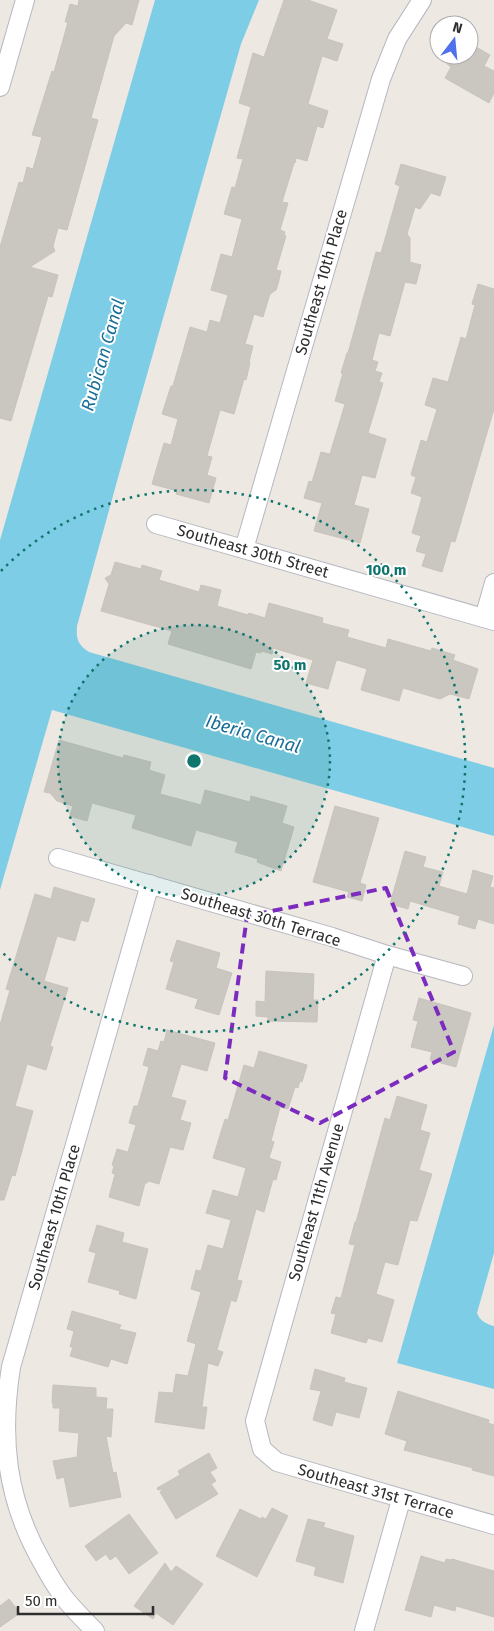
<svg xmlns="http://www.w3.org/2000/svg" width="494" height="1631" viewBox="0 0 494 1631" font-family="'Fira Sans',sans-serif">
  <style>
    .water { fill: #7ecde6 }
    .building { fill: #cac6c0; stroke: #c9c4bb }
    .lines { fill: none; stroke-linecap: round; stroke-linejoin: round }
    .street-casing { stroke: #b5b8c0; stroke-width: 20 }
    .street { stroke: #fff; stroke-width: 18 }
    .marked { fill: none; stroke: #7b2cbf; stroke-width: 4; stroke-dasharray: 10 6; stroke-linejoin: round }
    .ring { fill: none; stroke: #0f766e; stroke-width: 2.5; stroke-dasharray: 2.5 5 }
    .labels { text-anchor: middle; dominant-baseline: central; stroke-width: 4; stroke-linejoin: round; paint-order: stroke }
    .street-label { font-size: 16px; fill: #2e2e2e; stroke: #fff }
    .water-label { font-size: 18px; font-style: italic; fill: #196e97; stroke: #fff }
    .centre { fill: #0f766e; stroke: #fff; stroke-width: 2.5 }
    .ring-label { font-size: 15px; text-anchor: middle; font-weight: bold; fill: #0f766e; stroke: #fff; stroke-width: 4; stroke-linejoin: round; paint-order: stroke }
  </style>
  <rect width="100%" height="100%" fill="#eee8e2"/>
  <!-- water -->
  <g class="water">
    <path d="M155 0H259L241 44 129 438 77 626C76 639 78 645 89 652L494 768V836L52 710 0 890V540Z"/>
    <path d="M494 1025V1253L477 1313C480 1321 486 1324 494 1326V1389L397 1363Z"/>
  </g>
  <!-- building -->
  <g class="building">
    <polygon points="79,0 139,0 132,25 126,23 114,36 91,118 98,120 67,230 58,228 53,246 55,251 30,267 58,275 52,297 48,296 11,421 0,418 0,247 19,182 23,183 27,167 33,169 42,137 32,135 52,71 54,72 68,22 65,22 70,4 78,6"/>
    <polygon points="284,0 308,0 337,10 327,39 343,44 337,61 322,56 308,104 328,111 323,128 317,126 307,161 296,158 295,163 294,163 282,202 288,203 280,230 285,232 284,235 286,236 276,270 281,271 278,284 276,290 270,294 263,317 254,314 245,344 253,346 249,362 250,363 246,380 244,379 234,414 220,410 207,456 212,457 207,475 216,478 209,503 176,494 177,491 152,484 164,443 171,445 178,419 162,414 171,386 173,386 190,327 207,332 210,320 220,323 228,295 211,290 221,254 232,257 242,219 224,214 232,187 235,188 243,159 237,158 251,107 239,103 253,53 264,57"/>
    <polygon points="469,43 490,55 484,66 494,71 494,93 489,103 445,78 451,67 447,64 452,55 469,55"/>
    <polygon points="401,164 446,177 440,196 431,193 420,209 415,207 407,234 410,238 410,262 421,265 416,284 405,282 390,336 379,333 372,360 378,362 375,371 382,373 379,382 383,383 368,433 386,439 375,478 362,475 354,505 369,509 360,543 314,531 322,503 304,498 309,481 312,482 321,452 330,454 345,404 335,401 343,373 341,373 347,353 348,353 376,252 381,253 400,186 395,184"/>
    <polygon points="478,284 494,289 494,409 455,542 451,541 442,572 422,566 426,554 416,551 421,536 412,533 422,497 411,493 416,477 411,475 421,440 427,442 437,409 425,405 433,378 448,382 461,337 466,339 475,305 472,304"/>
    <polygon points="115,562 141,569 142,565 162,571 159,580 199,592 201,585 221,590 217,606 248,615 249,613 265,618 269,603 323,618 322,623 349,630 347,637 386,648 388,639 431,651 432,648 455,655 453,660 478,669 469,699 450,694 440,699 403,688 399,701 361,690 367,669 338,660 336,661 328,689 306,683 313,660 273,648 272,654 261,651 261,653 256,652 251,669 168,644 172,631 101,611 109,584 105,578 111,575"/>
    <polygon points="59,740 123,758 124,755 151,762 149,770 165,775 160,794 201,805 205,790 250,802 251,796 287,806 282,823 294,827 281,871 257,862 258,859 235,852 238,842 196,830 191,846 132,828 136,815 92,803 87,821 70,816 73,806 57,801 50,793 44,792"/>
    <polygon points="335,806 379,818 360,883 366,885 362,901 347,897 349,892 313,882"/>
    <polygon points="405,851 426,857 423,867 443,872 439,886 467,894 473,870 493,876 490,887 494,888 494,924 478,919 475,929 458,924 460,916 410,901 408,909 390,904"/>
    <polygon points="54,887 95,899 88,922 81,920 75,941 57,936 44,981 68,988 50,1046 53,1047 46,1070 27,1064 15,1106 33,1111 15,1176 12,1175 4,1200 0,1200 0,1025 10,990 6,989 35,894 51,899"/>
    <polygon points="177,940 220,953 216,968 232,973 219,1015 195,1008 198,999 166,989 174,962 170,961"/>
    <polygon points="266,971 314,974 313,1000 318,1000 317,1022 268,1021 268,1017 256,1016 256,1001 265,1002"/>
    <polygon points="419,998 471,1013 456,1067 430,1060 432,1052 411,1047 418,1021 413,1020"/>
    <polygon points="167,1030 215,1043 207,1071 181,1064 171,1097 186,1101 180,1120 191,1123 183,1150 170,1147 159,1184 148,1181 147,1183 145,1183 139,1206 109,1197 115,1174 112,1173 114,1166 112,1165 117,1149 128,1152 136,1125 129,1123 134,1106 138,1106 149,1067 143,1065 148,1048 158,1051 161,1041 164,1042"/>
    <polygon points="259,1051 307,1065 302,1082 300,1081 298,1088 295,1087 288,1109 280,1107 271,1141 274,1142 269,1158 281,1162 276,1180 273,1179 264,1212 256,1209 237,1280 242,1281 236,1302 231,1300 217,1350 223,1352 218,1366 208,1363 202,1407 207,1407 204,1429 155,1422 159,1392 173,1393 176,1374 188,1376 196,1344 187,1341 201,1292 191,1289 196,1270 201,1271 208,1245 223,1249 231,1220 206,1213 213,1190 238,1197 246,1168 213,1158 225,1119 228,1120 244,1065 254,1068"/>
    <polygon points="397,1096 427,1105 420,1130 430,1133 419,1170 432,1174 417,1221 410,1220 398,1265 385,1262 376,1294 394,1300 382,1342 368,1338 366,1343 331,1333 336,1314 331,1313 336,1297 341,1298 348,1271 355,1245 349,1244 355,1222 356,1222 385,1118 390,1120"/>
    <polygon points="97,1225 124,1233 122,1242 148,1249 136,1299 119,1294 120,1291 88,1282 96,1253 89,1251"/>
    <polygon points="72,1311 121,1325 119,1329 136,1333 127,1364 111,1359 108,1367 70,1356 73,1347 70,1347 74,1331 67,1329"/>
    <polygon points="315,1369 345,1378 344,1382 367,1388 359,1418 336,1412 332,1426 313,1420 321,1391 310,1389"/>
    <polygon points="53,1385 96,1388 96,1397 107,1398 106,1409 113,1409 111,1437 106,1436 113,1473 116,1472 121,1497 70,1507 64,1477 57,1479 53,1461 77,1457 79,1433 59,1431 60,1408 53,1408 53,1403 52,1403"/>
    <polygon points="398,1391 489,1420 488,1423 494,1425 494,1476 472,1470 473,1468 404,1450 407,1441 385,1434"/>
    <polygon points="209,1453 217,1468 210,1472 216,1481 211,1484 218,1494 176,1519 160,1492 164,1489 158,1490 157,1488 180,1475 178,1471"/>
    <polygon points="272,1508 288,1516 257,1577 216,1556 240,1509 261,1519 262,1517 266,1519"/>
    <polygon points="129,1514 158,1553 129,1574 116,1556 110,1560 106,1554 96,1561 85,1546"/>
    <polygon points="308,1519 325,1523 323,1527 354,1536 343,1583 314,1575 316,1567 296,1561"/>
    <polygon points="421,1556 445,1563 446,1559 451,1560 452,1559 494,1571 494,1617 456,1606 455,1611 434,1605 431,1617 405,1610"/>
    <polygon points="165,1563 171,1572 176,1566 203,1584 173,1625 156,1613 153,1619 134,1606"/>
    <polygon points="9,1599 20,1613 0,1627 0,1606"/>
  </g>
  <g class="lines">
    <defs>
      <g id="street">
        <polyline points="0,87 25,0"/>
        <polyline points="156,524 494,621"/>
        <polyline points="244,549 381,79 397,39 422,0"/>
        <polyline points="484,618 494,583"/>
        <polyline points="58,858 332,937 387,955 463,976"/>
        <polyline points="387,955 255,1421 262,1449 277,1462 494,1525"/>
        <path d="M95 1631C85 1621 75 1611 66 1600 57 1589 49 1575 42 1562 6 1499 0 1438 11 1367L150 884"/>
        <polyline points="364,1631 401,1500"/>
      </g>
    </defs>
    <!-- street casing -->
    <use href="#street" class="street-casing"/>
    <!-- street -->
    <use href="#street" class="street"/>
  </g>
  <!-- marked area -->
  <path class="marked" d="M386 888 454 1052 320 1123 225 1078 247 916Z"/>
  <!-- distance rings -->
  <circle cx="194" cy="761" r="136" fill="#0f766e" fill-opacity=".12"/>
  <g class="ring">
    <circle cx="194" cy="761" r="136"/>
    <path d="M1 571A271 271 0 1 1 1 951"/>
  </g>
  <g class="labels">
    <!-- street labels -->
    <g class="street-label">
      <text transform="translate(321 282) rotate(-74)">Southeast 10th Place</text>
      <text transform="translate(253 551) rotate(16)">Southeast 30th Street</text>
      <text transform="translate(261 917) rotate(17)">Southeast 30th Terrace</text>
      <text transform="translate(316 1202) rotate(-74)">Southeast 11th Avenue</text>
      <text transform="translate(54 1217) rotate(-74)">Southeast 10th Place</text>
      <text transform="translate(376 1491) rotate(16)">Southeast 31st Terrace</text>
    </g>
    <!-- water labels -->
    <g class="water-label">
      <text transform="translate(103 355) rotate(-74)">Rubican Canal</text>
      <text transform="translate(253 734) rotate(16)">Iberia Canal</text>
    </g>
  </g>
  <circle cx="194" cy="761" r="8" class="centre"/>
  <g class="ring-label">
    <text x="386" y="575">100 m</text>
    <text x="290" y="670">50 m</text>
  </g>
  <!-- north arrow -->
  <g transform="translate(454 40) rotate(16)"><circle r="24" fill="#ffffff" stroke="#ababab"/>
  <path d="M0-4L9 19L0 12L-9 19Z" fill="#5071ec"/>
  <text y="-8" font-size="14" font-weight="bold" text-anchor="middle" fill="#2e2e2e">N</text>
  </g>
  <!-- scale -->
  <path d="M18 1606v8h135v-8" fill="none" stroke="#2e2e2e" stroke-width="2.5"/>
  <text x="25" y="1606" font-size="15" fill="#2e2e2e" stroke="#ffffff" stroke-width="4" paint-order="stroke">50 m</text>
</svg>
